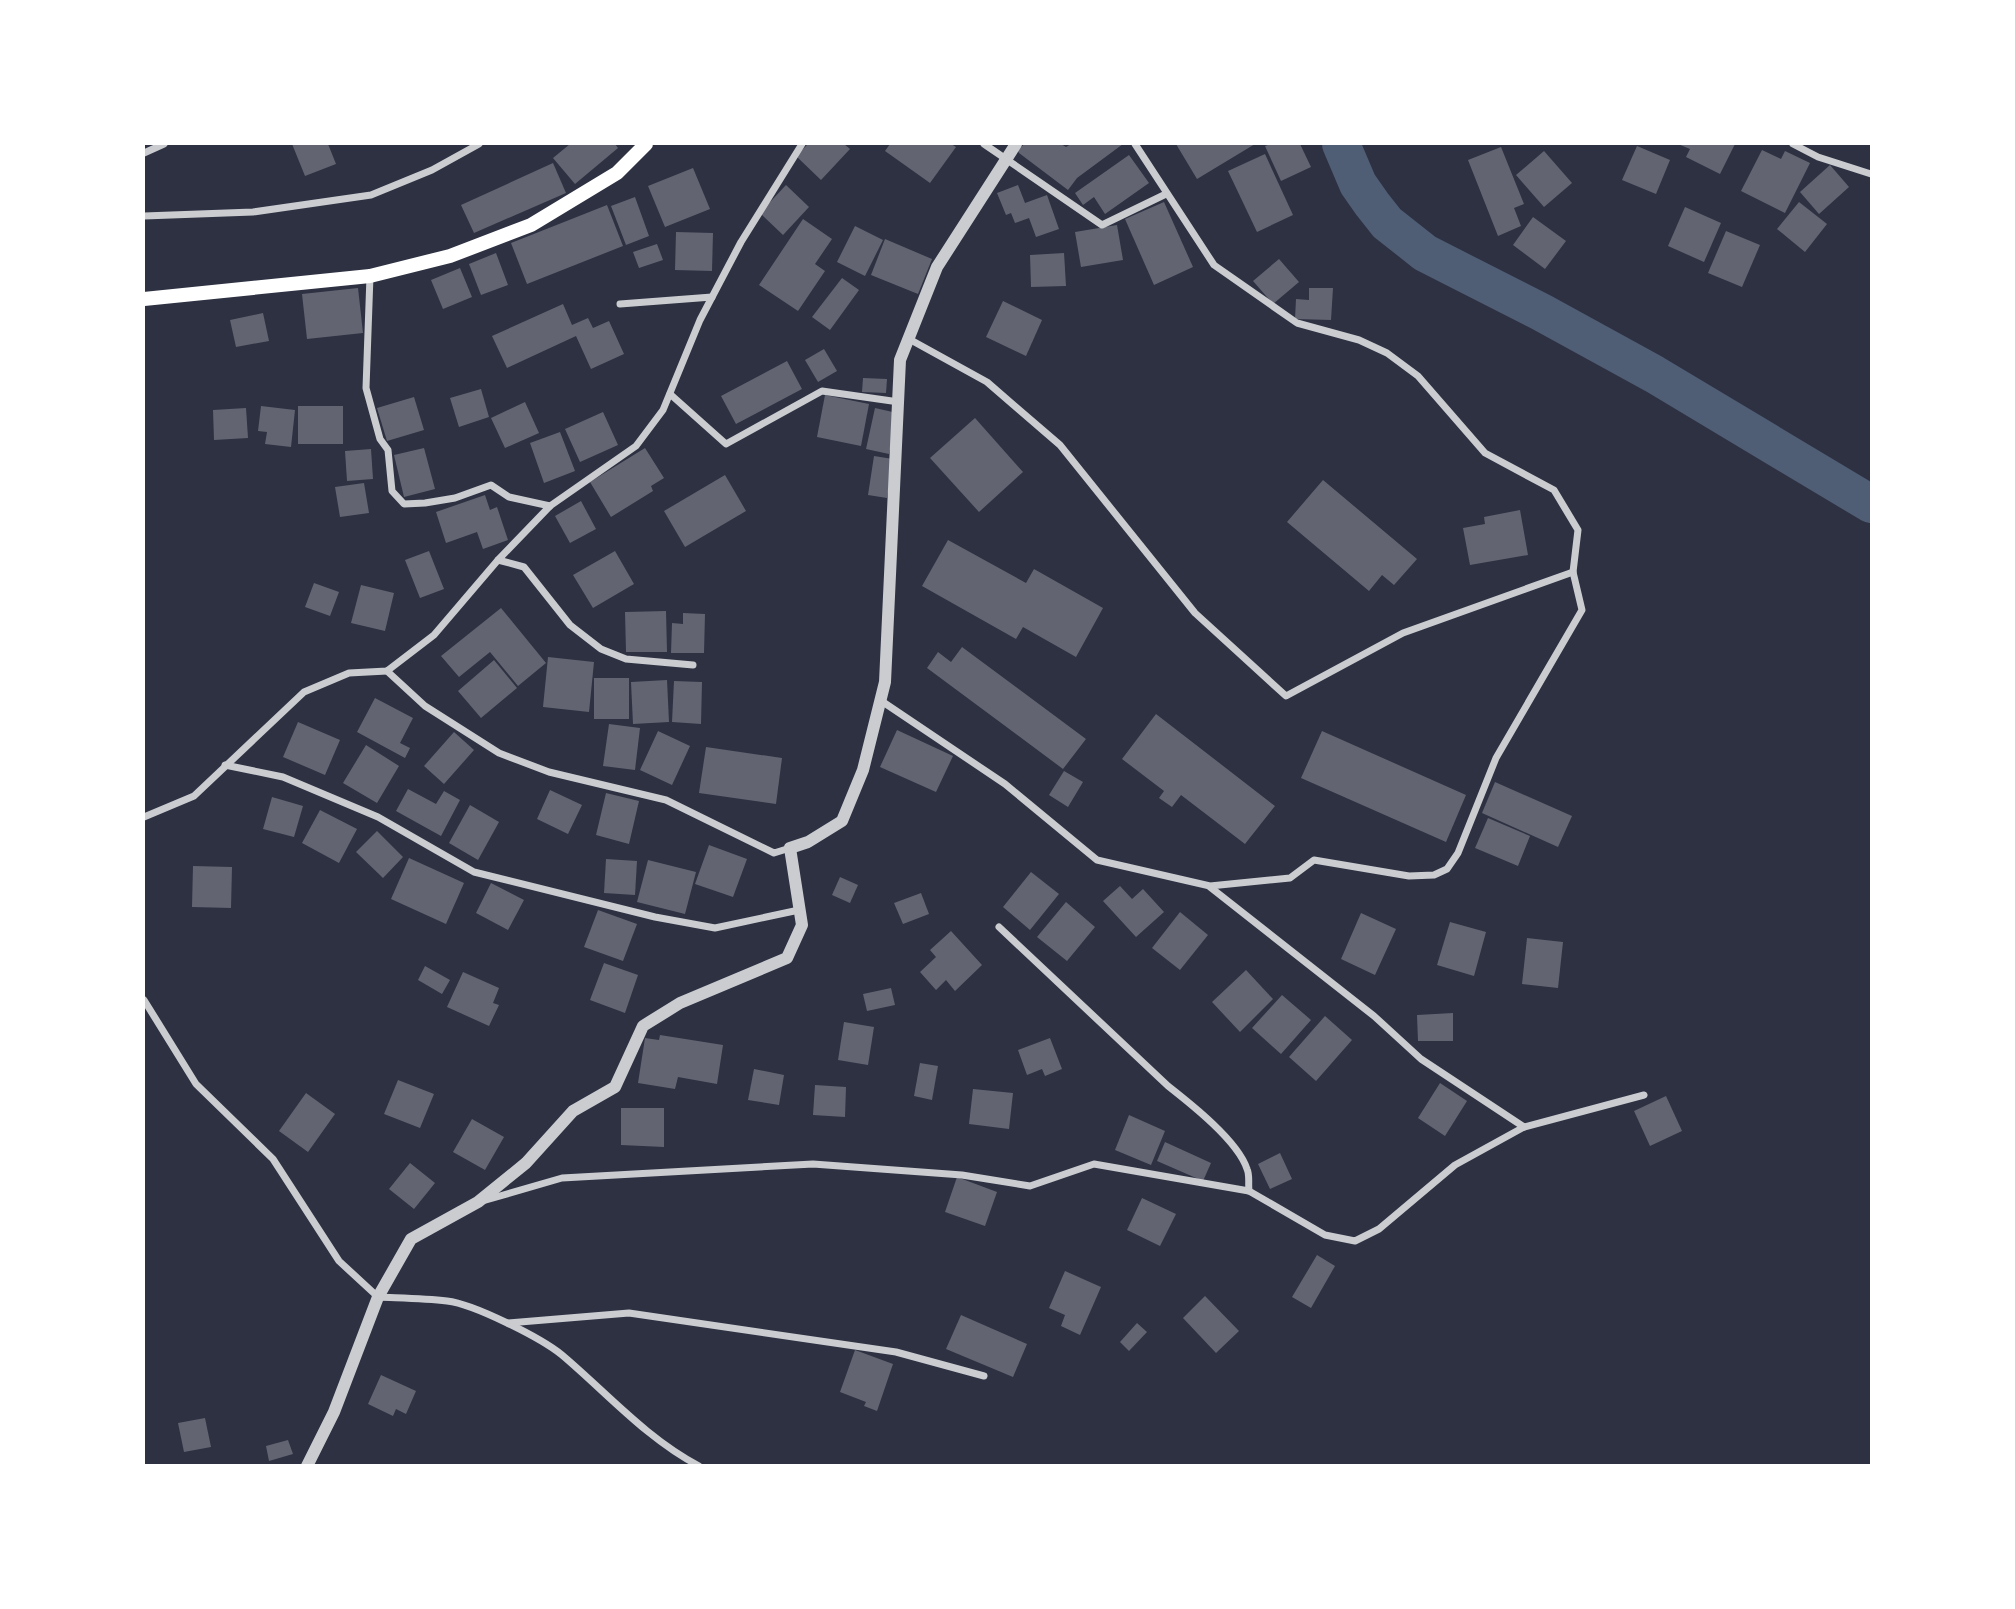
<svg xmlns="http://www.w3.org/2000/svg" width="2015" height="1609" viewBox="0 0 2015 1609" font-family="Quicksand,sans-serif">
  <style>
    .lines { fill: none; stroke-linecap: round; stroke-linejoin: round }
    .river { stroke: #4f5d75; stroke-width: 38 }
    .building { fill: #626471 }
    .minor { stroke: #caccd0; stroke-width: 7 }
    .tertiary { stroke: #caccd0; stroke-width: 12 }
    .secondary { stroke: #fff; stroke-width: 14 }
  </style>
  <rect width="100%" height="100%" fill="#2d3142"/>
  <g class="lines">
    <!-- river -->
    <polyline class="river" points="1341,144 1358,184 1372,204 1387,223 1425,253 1541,312 1654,374 1871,504"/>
  </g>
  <!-- building -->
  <g class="building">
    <polygon points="292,144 328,144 336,164 305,176"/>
    <polygon points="570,144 615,144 618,148 575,184 553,158"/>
    <polygon points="808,144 844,144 850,149 821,180 796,156"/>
    <polygon points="890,144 951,144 956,147 930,183 885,151"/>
    <polygon points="1024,144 1061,144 1066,147 1071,144 1123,144 1077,178 1068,190 1019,153 1018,151"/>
    <polygon points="1176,144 1255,144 1197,179"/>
    <polygon points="1271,144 1300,144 1311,167 1281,181 1265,146"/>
    <polygon points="1678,144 1735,144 1720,174 1686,157 1690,149"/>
    <polygon points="1637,146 1670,160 1656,194 1622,180"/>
    <polygon points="1501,147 1524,204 1514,208 1521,226 1498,236 1468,160"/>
    <polygon points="1762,150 1781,159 1785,151 1810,163 1785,213 1741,191"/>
    <polygon points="1544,151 1572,183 1544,207 1516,175"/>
    <polygon points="1265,154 1293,215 1257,232 1228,171"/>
    <polygon points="1129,155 1149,183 1105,214 1094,197 1083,205 1075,193"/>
    <polygon points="553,163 566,193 474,233 461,205"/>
    <polygon points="1830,165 1849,187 1819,214 1800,192"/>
    <polygon points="693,168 710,209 665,227 648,186"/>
    <polygon points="786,185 809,207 783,235 760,213"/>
    <polygon points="1018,185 1025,203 1047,195 1059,229 1036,237 1029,218 1015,223 1011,213 1006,215 997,193"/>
    <polygon points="635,197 649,236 626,245 611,206"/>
    <polygon points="1164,202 1193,267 1154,285 1125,219"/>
    <polygon points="1799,202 1827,224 1805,252 1777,229"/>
    <polygon points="607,205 623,246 527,284 511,243"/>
    <polygon points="1685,207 1721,223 1704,262 1668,246"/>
    <polygon points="1533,217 1566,241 1545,269 1513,245"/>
    <polygon points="803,219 832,239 815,264 825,271 798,311 759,285"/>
    <polygon points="1117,225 1123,260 1081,267 1075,232"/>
    <polygon points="855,226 883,240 865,276 837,262"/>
    <polygon points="1726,231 1760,245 1742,287 1708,273"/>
    <polygon points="676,232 713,233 712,271 675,270"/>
    <polygon points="885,239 932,259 918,294 871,275"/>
    <polygon points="657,244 663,260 639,268 633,252"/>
    <polygon points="496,253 508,285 481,295 469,264"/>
    <polygon points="1064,253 1066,286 1031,287 1030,255"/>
    <polygon points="1279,259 1299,282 1273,304 1253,281"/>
    <polygon points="460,268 472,297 443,309 431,280"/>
    <polygon points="842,278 859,290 830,330 812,317"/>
    <polygon points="358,288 363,333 307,339 302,294"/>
    <polygon points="1309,288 1333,288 1331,320 1295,319 1296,299 1309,300"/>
    <polygon points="1003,301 1042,320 1026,356 986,337"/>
    <polygon points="563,304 572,325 588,318 593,328 609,321 624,354 591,369 576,336 507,368 492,336"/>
    <polygon points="263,313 269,341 236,347 230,320"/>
    <polygon points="824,349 837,371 818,382 805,360"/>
    <polygon points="787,361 802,389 736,424 721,396"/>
    <polygon points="863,378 887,379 886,393 862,392"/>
    <polygon points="481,389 489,417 459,427 450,398"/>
    <polygon points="825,395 869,404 861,446 817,437"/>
    <polygon points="414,397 424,430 387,441 377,408"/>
    <polygon points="525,402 539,433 505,448 491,418"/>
    <polygon points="261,406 295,410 291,447 265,444 267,432 258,431"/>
    <rect x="298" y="406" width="45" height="38"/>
    <polygon points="246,408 248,438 214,440 213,410"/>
    <polygon points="875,408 897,413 889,454 866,449"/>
    <polygon points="603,412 618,445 580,462 565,429"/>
    <polygon points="975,418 1023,472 979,512 930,458"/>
    <polygon points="560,432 575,471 544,483 530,443"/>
    <polygon points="424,448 435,489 404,497 394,455"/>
    <polygon points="645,448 664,478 651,486 653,491 611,517 590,482"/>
    <polygon points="371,449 373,479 347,481 345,451"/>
    <polygon points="874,456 893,459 887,498 868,495"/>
    <polygon points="725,475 746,511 685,547 664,511"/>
    <polygon points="1323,480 1417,559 1394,585 1382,575 1369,591 1287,522"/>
    <polygon points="364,483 369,513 340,517 335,487"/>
    <polygon points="485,495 490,510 497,507 508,540 483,549 477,532 446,543 436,512"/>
    <polygon points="581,501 596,529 570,543 555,516"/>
    <polygon points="1520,510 1528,555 1470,565 1463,528 1485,524 1484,517"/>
    <polygon points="948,540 1026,583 1034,569 1103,608 1076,657 1023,627 1016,639 922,586"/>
    <polygon points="429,551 444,589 420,598 405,560"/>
    <polygon points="615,551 634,584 593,608 573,575"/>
    <polygon points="314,583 339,592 330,616 305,607"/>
    <polygon points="361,585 394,593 385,631 351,623"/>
    <polygon points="501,608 546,663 518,686 490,652 459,677 441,656"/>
    <polygon points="666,611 667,652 626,652 625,612"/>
    <polygon points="683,613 705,614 704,653 671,653 672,623 683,624"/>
    <polygon points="962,647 1086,739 1063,769 927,668 938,652 951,662"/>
    <polygon points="548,657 594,662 589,712 543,707"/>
    <polygon points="494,660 517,688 481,718 458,691"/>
    <rect x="594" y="678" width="35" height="41"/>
    <polygon points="667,680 669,722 633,724 631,682"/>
    <polygon points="674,681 702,682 701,724 672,722"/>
    <polygon points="375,698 413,718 400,743 410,748 405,758 357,732"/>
    <polygon points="1156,714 1275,806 1245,844 1181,795 1172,807 1159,798 1164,791 1122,759"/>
    <polygon points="298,722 340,740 325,775 283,757"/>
    <polygon points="609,724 640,728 635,770 603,766"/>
    <polygon points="897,730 953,756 936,792 880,767"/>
    <polygon points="658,731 690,746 672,785 640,770"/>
    <polygon points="1322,731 1466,795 1446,842 1301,778"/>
    <polygon points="454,732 474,750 444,784 424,766"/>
    <polygon points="366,745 399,766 377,803 343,783"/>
    <polygon points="706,747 782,758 776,804 699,793"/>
    <polygon points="1064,771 1083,782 1068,807 1049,795"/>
    <polygon points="1495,782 1572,816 1558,847 1482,813"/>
    <polygon points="408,789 436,804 444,791 460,800 441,836 396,811"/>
    <polygon points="550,790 582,805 568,834 537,819"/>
    <polygon points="606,793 639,801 629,844 596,835"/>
    <polygon points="272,797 303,806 294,837 263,829"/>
    <polygon points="470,805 499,822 478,860 449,843"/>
    <polygon points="320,810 357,829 339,863 302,843"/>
    <polygon points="1488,818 1530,836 1518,866 1475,848"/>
    <polygon points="377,831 403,857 383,878 356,852"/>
    <polygon points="709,845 747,859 733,897 695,884"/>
    <polygon points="409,858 464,883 446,924 391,899"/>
    <polygon points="606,859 637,861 635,895 604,893"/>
    <polygon points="648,860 696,872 685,914 637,902"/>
    <polygon points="193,866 232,867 231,908 192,907"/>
    <polygon points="1031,872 1059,894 1030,930 1003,907"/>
    <polygon points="840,877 858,885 850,903 832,895"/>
    <polygon points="491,883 524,900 508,930 476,913"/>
    <polygon points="1120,886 1132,899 1143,889 1164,912 1136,937 1103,901"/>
    <polygon points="921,893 929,914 903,924 894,903"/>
    <polygon points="1066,902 1095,927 1067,961 1037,937"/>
    <polygon points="598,910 637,924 623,961 584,947"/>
    <polygon points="1180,912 1208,935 1180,970 1152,948"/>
    <polygon points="1361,913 1396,929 1375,975 1341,959"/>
    <polygon points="1450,922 1486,932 1474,976 1437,965"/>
    <polygon points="951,931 982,965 955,991 946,980 936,990 920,972 936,957 930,950"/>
    <polygon points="1527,938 1563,942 1558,988 1522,984"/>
    <polygon points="604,963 638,975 625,1013 590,1000"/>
    <polygon points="425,966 450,980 442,994 418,980"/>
    <polygon points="1246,970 1273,999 1240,1032 1212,1002"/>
    <polygon points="463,972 499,988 493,1003 499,1005 489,1026 447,1007"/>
    <polygon points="891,988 895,1005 867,1011 863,994"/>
    <polygon points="1282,995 1311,1020 1281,1054 1252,1028"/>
    <polygon points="1453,1013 1453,1041 1418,1041 1417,1015"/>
    <polygon points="1325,1016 1352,1040 1316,1081 1289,1057"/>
    <polygon points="844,1022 874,1027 868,1065 838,1060"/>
    <polygon points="660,1035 723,1045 717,1084 678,1077 675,1089 638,1083 645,1038 659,1040"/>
    <polygon points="1050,1038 1062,1069 1045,1076 1042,1069 1027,1075 1018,1050"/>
    <polygon points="920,1063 938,1066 932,1100 914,1096"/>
    <polygon points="754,1069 784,1075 779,1105 748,1100"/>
    <polygon points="398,1080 434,1094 420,1128 384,1114"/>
    <polygon points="1440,1083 1467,1101 1445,1136 1418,1118"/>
    <polygon points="815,1085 846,1087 845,1117 813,1115"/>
    <polygon points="973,1089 1013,1093 1009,1129 969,1124"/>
    <polygon points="306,1093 335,1114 308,1152 279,1131"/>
    <polygon points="1666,1096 1682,1131 1650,1146 1634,1111"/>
    <polygon points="621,1108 664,1108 664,1147 621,1145"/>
    <polygon points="1129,1115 1165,1131 1151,1165 1115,1150"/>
    <polygon points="472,1119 504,1137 485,1170 453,1152"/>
    <polygon points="1165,1142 1211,1163 1203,1181 1157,1161"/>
    <polygon points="1280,1153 1292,1179 1270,1189 1258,1164"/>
    <polygon points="410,1163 435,1183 414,1209 389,1189"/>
    <polygon points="957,1177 997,1192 985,1226 945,1212"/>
    <polygon points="1142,1198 1176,1214 1160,1246 1127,1230"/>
    <polygon points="1317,1255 1335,1266 1311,1308 1292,1297"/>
    <polygon points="1065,1271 1101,1287 1080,1335 1061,1326 1065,1315 1049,1308"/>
    <polygon points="1205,1296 1239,1331 1216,1353 1183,1318"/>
    <polygon points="961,1315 1027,1344 1013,1377 946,1349"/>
    <polygon points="1137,1323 1147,1332 1129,1351 1120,1342"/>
    <polygon points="855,1350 893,1364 877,1411 864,1406 866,1402 840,1392"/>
    <polygon points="381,1375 416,1391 406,1414 396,1409 393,1416 368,1404"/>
    <polygon points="205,1418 211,1447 184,1452 178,1423"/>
    <polygon points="288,1440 293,1454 269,1461 266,1446"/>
  </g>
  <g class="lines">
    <!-- minor -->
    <g class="minor">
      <polyline points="984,144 1102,225 1166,194"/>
      <polyline points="1793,144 1818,157 1871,174"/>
      <polyline points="144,153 164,144"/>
      <polyline points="144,216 253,212 371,195 432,170 479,144"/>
      <polyline points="370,276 366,388 380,439 388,450 392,491 404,504 425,503 455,498 491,485 509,497 550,506"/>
      <polyline points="620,304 712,297"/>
      <polyline points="909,339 987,382 1060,445 1195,613 1286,696 1403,633 1573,572"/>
      <polyline points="670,394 726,444 822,391 899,402"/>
      <polyline points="498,560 524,567 570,625 601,649 626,659 693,665"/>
      <polyline points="387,671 425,706 499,753 549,772 666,800 774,853 790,848"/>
      <polyline points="880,700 1005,784 1097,860 1210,886 1290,878 1314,860 1409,876 1434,875 1447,869 1458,853 1496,758 1582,610 1573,572 1578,530 1554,490 1485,453 1418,376 1387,353 1359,340 1297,323 1214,265 1135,144"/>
      <polyline points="225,765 283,777 378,817 474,872 655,917 715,928 799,910"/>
      <polyline points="144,817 194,796 304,692 349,673 387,671 434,635 498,560 550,506 636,446 663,410 700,320 741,242 802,144"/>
      <polyline points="1210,887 1374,1016 1421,1059 1524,1127"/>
      <path d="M999 927 1168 1086C1191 1104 1238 1141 1247 1169 1250 1175 1248 1184 1249 1191"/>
      <path d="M144 1000 196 1084 273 1159 339 1261 378 1297C400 1298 424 1298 447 1301 474 1304 541 1338 562 1355 607 1393 646 1438 699 1466"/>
      <polyline points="486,1200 562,1178 813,1164 962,1175 1030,1186 1094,1164 1249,1191 1325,1235 1355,1241 1379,1229 1455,1165 1524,1127 1644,1095"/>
      <polyline points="508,1323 629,1313 896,1352 984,1376"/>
    </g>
    <!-- tertiary -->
    <polyline class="tertiary" points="307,1466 334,1412 378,1297 411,1239 478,1202 526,1163 573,1111 615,1087 643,1026 680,1003 787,958 802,925 790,848 808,842 842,821 863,770 885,682 900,360 937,267 1016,144"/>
    <!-- secondary -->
    <polyline class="secondary" points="144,299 370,276 450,256 531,225 617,173 646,144"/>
  </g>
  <!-- border -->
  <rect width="2015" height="1609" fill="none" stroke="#ffffff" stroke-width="290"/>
</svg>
